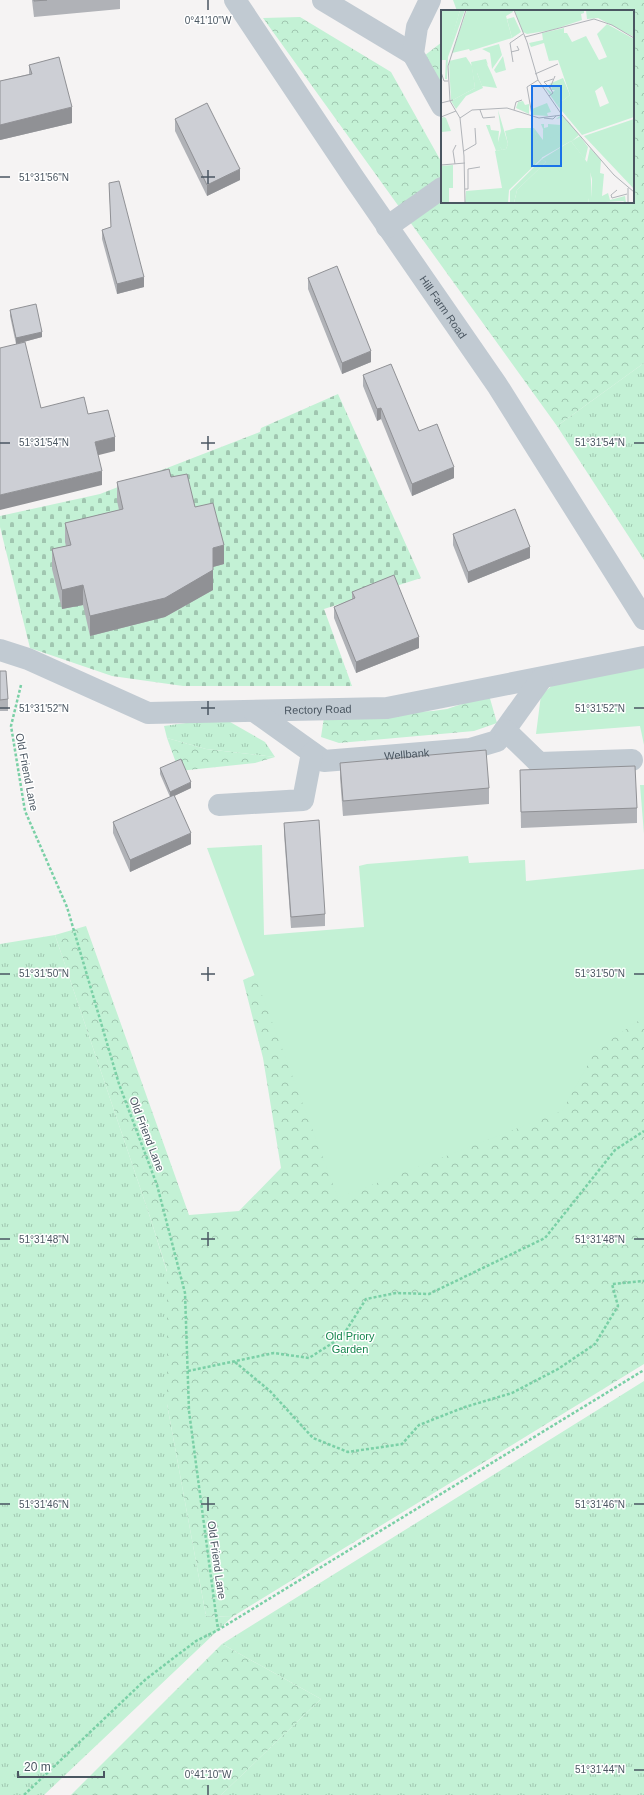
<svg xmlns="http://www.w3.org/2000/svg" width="644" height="1795" viewBox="0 0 644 1795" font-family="Helvetica,sans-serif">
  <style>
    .grass { fill: url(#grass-tufts) }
    .forest { fill: url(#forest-crowns) }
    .cemetery { fill: url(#cemetery-stones) }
    .green { fill: #c3f1d5 }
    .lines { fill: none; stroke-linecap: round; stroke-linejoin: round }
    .path { stroke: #7ad0a6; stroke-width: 2.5; stroke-dasharray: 3 2; stroke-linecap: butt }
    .minor { stroke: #c1cad2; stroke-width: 22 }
    .wall { fill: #b0b2b7 }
    .shaded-wall { fill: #909195 }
    .building { fill: #cdcfd5; stroke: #909195 }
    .ticks { fill: none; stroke: #4a5661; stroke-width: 1.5 }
    .labels { text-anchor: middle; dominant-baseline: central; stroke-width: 3; stroke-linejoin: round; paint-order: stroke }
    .street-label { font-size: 11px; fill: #4a5661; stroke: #fff }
    .park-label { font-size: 11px; fill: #17864f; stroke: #fff }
    .inset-road { fill: none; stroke: #b1b4b9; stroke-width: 1 }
    .view { fill: #1a73e8; fill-opacity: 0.15; stroke: #1a73e8; stroke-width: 2 }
    .inset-edge { fill: none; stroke: #4a5661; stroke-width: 2 }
    .ticks-label { font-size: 10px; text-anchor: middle; fill: #4a5661; stroke: #fff; stroke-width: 3; stroke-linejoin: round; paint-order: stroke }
  </style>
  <defs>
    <pattern id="grass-tufts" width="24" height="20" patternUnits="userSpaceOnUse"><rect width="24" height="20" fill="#c3f1d5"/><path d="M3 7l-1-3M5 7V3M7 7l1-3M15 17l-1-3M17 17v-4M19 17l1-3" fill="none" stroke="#a0c6b0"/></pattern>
    <pattern id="forest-crowns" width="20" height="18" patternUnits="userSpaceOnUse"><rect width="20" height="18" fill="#c3f1d5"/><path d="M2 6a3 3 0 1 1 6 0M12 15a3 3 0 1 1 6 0" fill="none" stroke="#a0c6b0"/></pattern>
    <pattern id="cemetery-stones" width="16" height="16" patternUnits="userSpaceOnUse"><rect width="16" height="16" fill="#c3f1d5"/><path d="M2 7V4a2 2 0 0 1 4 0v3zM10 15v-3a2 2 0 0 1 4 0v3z" fill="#a0c6b0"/></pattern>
  </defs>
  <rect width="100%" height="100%" fill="#f5f3f3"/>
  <!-- grass -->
  <g class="grass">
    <polygon points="644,363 644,560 557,426"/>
    <polygon points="223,718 265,742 275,757 206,749 167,738 164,726"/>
    <polygon points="55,935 151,1220 167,1272 167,1404 206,1616 232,1617 44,1795 0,1795 0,944"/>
    <polygon points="644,1381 644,1795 221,1795 321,1699 222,1644"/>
  </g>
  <!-- forest -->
  <g class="forest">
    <polygon points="453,0 644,0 644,363 557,426 263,18 300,17 391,72 442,163 442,202 633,202 633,11 457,11"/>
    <polygon points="442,42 442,79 433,87 424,56"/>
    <polygon points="489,695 497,723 474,731 339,743 321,737 324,717 433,711 447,709"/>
    <polygon points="167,738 206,749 275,757 255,763 179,771"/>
    <polygon points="86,926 189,1215 239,1211 281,1168 263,1058 243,980 293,959 644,972 644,1364 232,1617 206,1616 167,1404 167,1271 151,1220 55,935"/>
    <polygon points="222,1644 321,1699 221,1795 71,1795"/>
  </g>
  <!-- cemetery -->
  <polygon class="cemetery" points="338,394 421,578 324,609 352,686 183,686 112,676 30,648 0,527 0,516 100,494 260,432 261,428"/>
  <!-- green -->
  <g class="green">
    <polygon points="644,659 644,745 640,726 536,734 541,695 581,661"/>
    <polygon points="640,785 644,785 644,834"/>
    <polygon points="262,845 264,935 364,927 359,866 367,864 468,856 469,863 525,860 526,881 644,869 644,1017 596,1050 562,1111 338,1198 207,848"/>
  </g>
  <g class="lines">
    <!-- path -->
    <g class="path">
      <polyline points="21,685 11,726 25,811 67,907 119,1084 157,1185 185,1293 189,1411 218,1630"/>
      <polyline points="235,1362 270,1391 313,1438 348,1452 402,1444 419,1425 465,1407 512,1393 558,1369 595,1344 618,1306 612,1284 644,1281"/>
      <polyline points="188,1371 274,1353 309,1358 342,1337 366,1299 396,1293 429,1294 545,1238 615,1150 644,1131"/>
      <polyline points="24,1795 146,1679 196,1641 218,1630 644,1370"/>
    </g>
    <!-- minor -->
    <g class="minor">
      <path id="s1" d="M235 0 354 178 497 385 644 619"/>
      <polyline points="323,0 413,54"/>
      <polyline points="430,0 417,27 413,54 442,106"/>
      <polyline points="387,227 442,188"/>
      <path id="s2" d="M0 650 28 659 148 713 387 708 644 657"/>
      <path id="s3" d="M254 711 324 761 470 749 497 741 542 678"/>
      <polyline points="505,730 539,763 632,760"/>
      <polyline points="219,805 303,800 312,753"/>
    </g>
  </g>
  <!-- wall -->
  <g class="wall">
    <polygon points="32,0 120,0 120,9 34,17"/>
    <polygon points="29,65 72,123 0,140 0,81 29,74"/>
    <polygon points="175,119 240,180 207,196 175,131"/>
    <polygon points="109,183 144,287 117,294 102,239 102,230 111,227"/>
    <polygon points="308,278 371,362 342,374 308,289"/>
    <polygon points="10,310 42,337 16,344 10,316"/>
    <polygon points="363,375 419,431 454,478 412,496 381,419 377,421 363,386"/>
    <polygon points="171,477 195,507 224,564 213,567 213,590 165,617 90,636 83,605 62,609 52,569 52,549 66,546 65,542 65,523 119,510 117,501 117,482"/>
    <polygon points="453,534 530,558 468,583 453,545"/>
    <polygon points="352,592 419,648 356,673 334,618 334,607 352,599"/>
    <polygon points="0,671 8,699 8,711 0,711"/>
    <polygon points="340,763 489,788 489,804 343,816 340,778"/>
    <polygon points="160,768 191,788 174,796 191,844 130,872 113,833 113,822 170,797 160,774"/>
    <polygon points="520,770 637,808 637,823 521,828"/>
    <polygon points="284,823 325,914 325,926 291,928 284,834"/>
  </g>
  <!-- shaded-wall -->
  <g class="shaded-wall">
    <polygon points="72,107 72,123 0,140 0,125"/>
    <polygon points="240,169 240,180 207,196 207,185"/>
    <polygon points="144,277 144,287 117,294 117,284"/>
    <polygon points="42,332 42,337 16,344 16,338"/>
    <polygon points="371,351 371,362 342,374 342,363"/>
    <polygon points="381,408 381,419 377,421 377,409"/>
    <polygon points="115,437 115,451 95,456 95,442"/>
    <polygon points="454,467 454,478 412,496 412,484"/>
    <polygon points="102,471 102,485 0,510 0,495"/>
    <polygon points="224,545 224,564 213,567 213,548"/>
    <polygon points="530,547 530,558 468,583 468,572"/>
    <polygon points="213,570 213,590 165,617 90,636 90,616"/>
    <polygon points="83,585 83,605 62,609 62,590"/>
    <polygon points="419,637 419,648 356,673 356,662"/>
    <polygon points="191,782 191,788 170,798 170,792"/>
    <polygon points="191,833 191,844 130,872 130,860"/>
  </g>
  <!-- building -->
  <g class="building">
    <polygon points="34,0 47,0 34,1"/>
    <polygon points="59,57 72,107 0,125 0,81 32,74 29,65"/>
    <polygon points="207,103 240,169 207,185 175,119"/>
    <polygon points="119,181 144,277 117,284 102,230 111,227 109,183"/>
    <polygon points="337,266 371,351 342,363 308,278"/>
    <polygon points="36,304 42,332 16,338 10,310"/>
    <polygon points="25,342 41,408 84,397 88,414 108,410 115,437 95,442 102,471 0,495 0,348"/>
    <polygon points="391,364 419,431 437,424 454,467 412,484 381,408 377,409 363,375"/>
    <polygon points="169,469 171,477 187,474 195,507 213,503 224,545 213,548 213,570 165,598 90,616 83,585 62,590 52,549 71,545 65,523 123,509 117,482"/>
    <polygon points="515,509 530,547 468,572 453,534"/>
    <polygon points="394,575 419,637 356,662 334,607 355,598 352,592"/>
    <polygon points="0,671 6,671 8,699 0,700"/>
    <polygon points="486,750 489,788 343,801 340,763"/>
    <polygon points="181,759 191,782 170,792 160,768"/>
    <polygon points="635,766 637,808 521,812 520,770"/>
    <polygon points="174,795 191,833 130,860 113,822"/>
    <polygon points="319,820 325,914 291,917 284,823"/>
  </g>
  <!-- ticks -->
  <path class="ticks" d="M208 0V10M208 170V184M0 177H10M201 177H215M208 436V450M0 443H10M201 443H215M634 443H644M208 701V715M0 708H10M201 708H215M634 708H644M208 967V981M0 974H10M201 974H215M634 974H644M208 1232V1246M0 1239H10M201 1239H215M634 1239H644M208 1497V1511M0 1504H10M201 1504H215M634 1504H644M634 1770H644M208 1785V1795"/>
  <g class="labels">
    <!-- street labels -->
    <g class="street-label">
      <text stroke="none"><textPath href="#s1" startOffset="371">Hill Farm Road</textPath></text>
      <text stroke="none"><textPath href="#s2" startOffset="331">Rectory Road</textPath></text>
      <text stroke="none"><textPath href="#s3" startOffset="169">Wellbank</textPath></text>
      <text transform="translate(27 772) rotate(79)">Old Friend Lane</text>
      <text transform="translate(147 1134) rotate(69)">Old Friend Lane</text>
      <text transform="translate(217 1560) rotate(82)">Old Friend Lane</text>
    </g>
    <!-- park labels -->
    <g class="park-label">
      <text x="350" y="1336">Old Priory<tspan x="350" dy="13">Garden</tspan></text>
    </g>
  </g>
  <!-- overview -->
  <g transform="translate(441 10)">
    <rect width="193" height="193" fill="#f5f3f3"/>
    <path d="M0 0H19L5 50H0ZM26 0H71L72 2 65 6 71 28 29 41 28 39 11 43ZM73 0H143V3L140 4 141 10 111 20 86 24 82 22ZM145 0H193V27L157 8 146 9ZM166 14 193 29V107L141 125 116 95 129 85 117 50 108 51 103 33 90 37 88 33 102 30 101 23 123 18V23H126L131 32 145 26 158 50 166 47 156 24ZM161 76 168 93 159 97 154 81ZM193 109V179L143 126ZM76 118H93L101 148 68 180 67 193H24L25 181 61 178 54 141 65 139 67 134 64 121ZM130 131 149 156 151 188H148L147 193H73L76 180 105 152 101 149Z" fill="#c3f1d5" fill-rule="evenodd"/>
    <path d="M19 0H24L7 47 6 69H4L5 47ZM58 34 61 45 51 59 49 43 41 39ZM62 46 65 60 55 63 53 60ZM45 49 47 55 45 53 36 63 42 78 25 86 15 99 10 91 34 78 30 52ZM122 68 129 85 116 95 103 76 111 83 114 80H110L111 76 108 74ZM57 100 67 134 65 139 61 140 52 126 57 132 60 121ZM126 110 138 125 131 131 139 126 147 137 144 150 130 131 100 148 93 118 102 130V120L104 119 107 125ZM149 138 160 150 159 163 163 164 161 186 167 183 169 190 184 186 185 193 182 191 147 193 148 188H151V169L146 152ZM101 149 105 152 76 180 73 193H69V181Z" fill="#c3f1d5"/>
    <path d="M106 93 110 102 106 103 107 106 92 105 91 99Z" fill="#c3f1d5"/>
    <path d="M73 7 80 22 71 28 66 9ZM25 47 31 56 34 78 10 91 8 51ZM44 50 51 65 56 78 41 76 33 55ZM82 91 84 95 88 94V104L75 98 77 92ZM120 105 130 114 116 126 106 129 100 114H103V118L107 117V114L120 115V108L115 109ZM3 107 5 108 10 121 1 122 0 128V108ZM45 115H49L50 120 58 121 57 132 61 140 55 141 54 138ZM12 155V178H8V193H0V156Z" fill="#c3f1d5"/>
    <path class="inset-road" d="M73 0 86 32 97 70 121 105 173 165 193 182M84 27 153 9 171 15 193 28M70 42 78 40 76 36M72 52 69 33 82 24M0 62 3 71H7M94 64 117 54M109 78 103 72 112 69M108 86 112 83 109 78 114 66M0 93 12 90M39 100 42 108 54 107M73 100 75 92 81 90M91 105 86 77 97 70M0 107 15 101M19 108 9 91 7 56 25 0M19 108 31 100 66 98 98 108 121 105M19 108 23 146 24 193M103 108 112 109 115 106M23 141 35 134 34 118M14 154 12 141 15 135M0 155 24 153M24 179H27V159L39 157M176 180 170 185 171 188 186 184M187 193V178"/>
    <path class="view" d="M91 76H120V156H91Z"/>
    <rect width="193" height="193" class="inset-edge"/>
  </g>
  <g class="ticks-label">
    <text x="208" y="24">0°41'10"W</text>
    <text x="44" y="181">51°31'56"N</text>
    <text x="44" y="446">51°31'54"N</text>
    <text x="600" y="446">51°31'54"N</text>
    <text x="44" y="712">51°31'52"N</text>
    <text x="600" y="712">51°31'52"N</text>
    <text x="44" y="977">51°31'50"N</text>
    <text x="600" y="977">51°31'50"N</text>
    <text x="44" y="1243">51°31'48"N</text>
    <text x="600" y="1243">51°31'48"N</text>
    <text x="44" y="1508">51°31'46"N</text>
    <text x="600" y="1508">51°31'46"N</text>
    <text x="600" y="1773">51°31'44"N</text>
    <text x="208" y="1778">0°41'10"W</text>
  </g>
  <!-- scale -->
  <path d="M18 1771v6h86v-6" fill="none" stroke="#4a5661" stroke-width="2"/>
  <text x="24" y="1771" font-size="12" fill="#4a5661" stroke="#ffffff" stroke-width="3" paint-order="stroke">20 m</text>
</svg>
